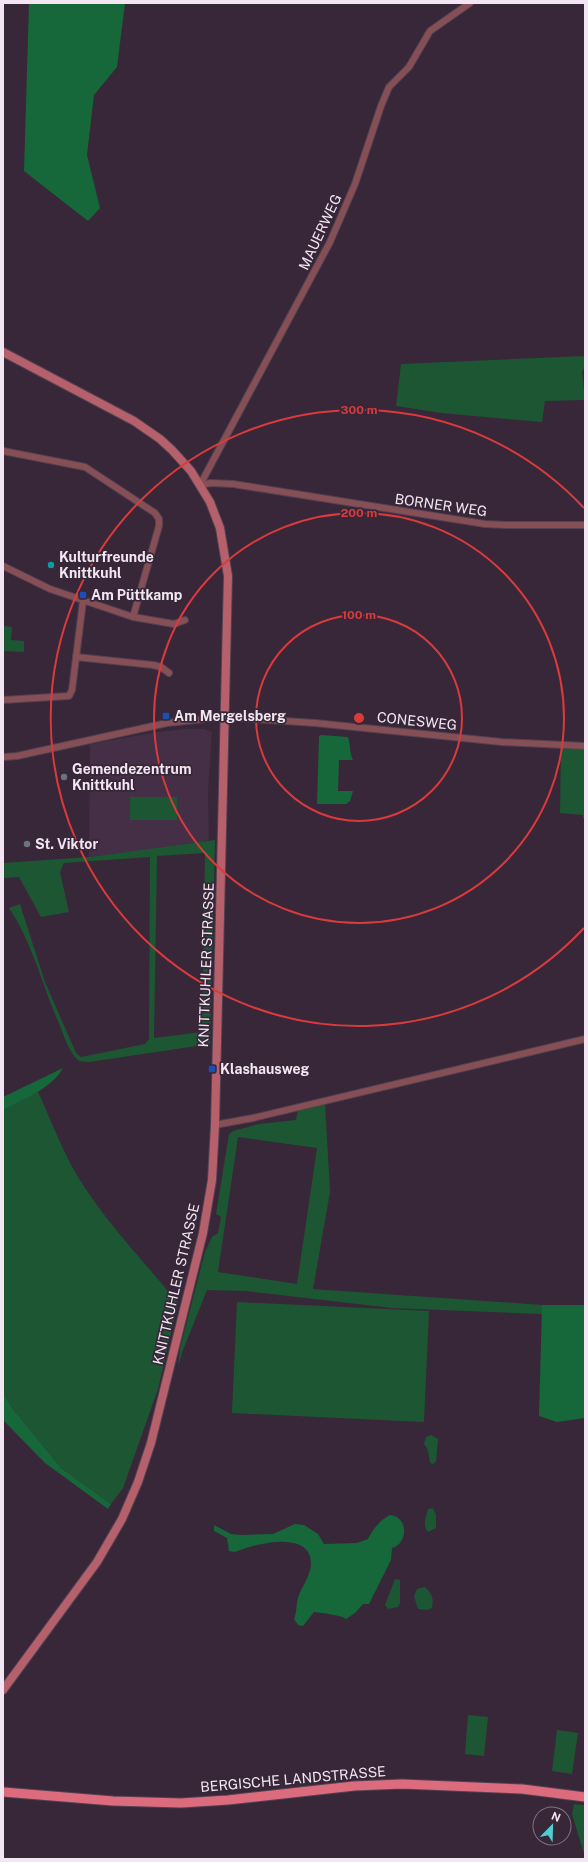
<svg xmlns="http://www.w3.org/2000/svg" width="588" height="1862" viewBox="0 0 588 1862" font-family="'Public Sans',sans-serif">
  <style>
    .built { fill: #452f46 }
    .green { fill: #1d5633; fill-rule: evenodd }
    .forest { fill: #16673a }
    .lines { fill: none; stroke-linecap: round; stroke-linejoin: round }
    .street-casing { stroke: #524252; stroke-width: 8 }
    .secondary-casing { stroke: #524252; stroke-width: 10 }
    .primary-casing { stroke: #524252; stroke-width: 11 }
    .street { stroke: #864f56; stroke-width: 6 }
    .secondary { stroke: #b6606c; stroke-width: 8 }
    .primary { stroke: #dc6c7d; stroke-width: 9 }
    .ring { fill: none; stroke: #d93b3c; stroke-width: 2 }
    .culture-dot { fill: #0f9aa8; stroke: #382738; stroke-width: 1.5 }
    .transit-dot { fill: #1a4fb4; stroke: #382738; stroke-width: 1.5 }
    .worship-dot { fill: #6b7280; stroke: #382738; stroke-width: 1.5 }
    .labels { text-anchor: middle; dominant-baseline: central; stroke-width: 3.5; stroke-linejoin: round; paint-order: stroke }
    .street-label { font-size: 14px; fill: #f1e6f2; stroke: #382738 }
    .poi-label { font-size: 14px; font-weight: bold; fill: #f1e6f2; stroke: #382738; text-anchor: start }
    .centre { fill: #d93b3c; stroke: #382738; stroke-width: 2 }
    .ring-label { font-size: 12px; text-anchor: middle; font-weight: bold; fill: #d93b3c; stroke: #382738; stroke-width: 3.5; stroke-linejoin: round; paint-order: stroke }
  </style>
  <rect width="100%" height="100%" fill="#382738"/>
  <!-- built -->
  <polygon class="built" points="185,729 204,729 212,732 208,793 209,841 89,857 90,744 158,732"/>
  <!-- green -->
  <g class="green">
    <polygon points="585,356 585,366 582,372 585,400 545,401 542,422 441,413 396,406 401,364"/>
    <polygon points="3,626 12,627 11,640 24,641 24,652 3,651"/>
    <polygon points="561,748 585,749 585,818 583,818 583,815 560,813"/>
    <rect x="130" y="797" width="47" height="23"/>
    <path d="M215 840 210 1044 89 1062 79 1061C69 1053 65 1038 60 1026 43 987 32 942 9 908L20 904 45 982 76 1053 81 1057 145 1044 149 1039 150 857 64 863 60 872 69 912 41 917 19 877 3 878V863L89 857ZM205 853 202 1032 154 1038 157 856Z"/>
    <path d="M38 1092C53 1124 65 1159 85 1188 112 1229 147 1265 178 1303L158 1389 123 1488 111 1504 61 1468 12 1408 3 1393V1110Z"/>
    <path d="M325 1102 330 1192 313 1289 542 1305V1314L392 1308 245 1291 207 1290 183 1350 178 1367 180 1348 205 1252 212 1237 218 1233 221 1217 216 1214 229 1134 233 1131 259 1124 296 1120 298 1109ZM238 1137 317 1148 297 1284 218 1272Z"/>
    <polygon points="237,1302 429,1311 424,1422 232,1413"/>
    <polygon points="431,1435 438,1439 436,1462 433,1464 430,1463 428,1450 424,1444 426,1437"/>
    <path d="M433 1508 436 1515V1528L428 1532C422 1525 426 1517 428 1509Z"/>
    <polygon points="395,1579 400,1580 400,1603 398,1607 388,1609 385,1605"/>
    <path d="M425 1587C432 1594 434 1598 432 1608L427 1610 418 1609 414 1596 417 1589Z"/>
    <polygon points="468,1715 488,1717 484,1756 465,1754"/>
    <polygon points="557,1730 578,1733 572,1774 552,1771"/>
    <polygon points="574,1804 585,1805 585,1857 572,1814"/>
  </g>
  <!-- forest -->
  <g class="forest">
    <polygon points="29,3 125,3 117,67 94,95 87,155 100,208 88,221 24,171"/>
    <path d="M321 735 348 737C351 746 349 752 353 760H339L338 791H353L350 801 346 804H317L319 736Z"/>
    <path d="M63 1068C51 1089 24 1099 3 1110V1097Z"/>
    <polygon points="542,1305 585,1305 585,1418 557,1422 539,1416"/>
    <polygon points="3,1393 12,1408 61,1468 111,1504 108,1509 45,1463 3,1420"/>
    <path d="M390 1515C409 1517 408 1544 392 1548L391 1560 369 1604H363L355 1613 346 1619C340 1615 323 1613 314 1612L303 1626 298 1625 294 1619C297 1612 296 1605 298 1598 302 1584 316 1571 309 1554 299 1532 251 1545 235 1552L229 1551 227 1538 214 1531V1525L231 1534 241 1535 273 1534 295 1524 304 1525 318 1534 324 1544 357 1543 368 1539C373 1529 380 1520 390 1515Z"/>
  </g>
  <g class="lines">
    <defs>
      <g id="street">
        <polyline points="3,451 85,467 155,513 159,519 159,526 133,617 174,624 185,620"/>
        <polyline points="200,485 330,242 355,184 381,106 389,87 409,67 430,31 470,3"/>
        <polyline points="200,485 211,483 233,484 485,524 506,525 585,525"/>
        <polyline points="3,566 50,589 133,617"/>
        <polyline points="76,657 153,665 161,667 169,673"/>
        <polyline points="3,700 69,696 72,690 83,601"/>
        <polyline points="3,757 17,756 167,723 224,717 315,723 502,742 585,746"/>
        <polyline points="215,1125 253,1118 585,1039"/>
      </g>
      <polyline id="secondary" points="3,352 134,421 160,439 172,450 191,471 210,502 220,528 228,576 215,1125 212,1180 203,1233 151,1443 138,1482 122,1519 97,1562 3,1690"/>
      <polyline id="primary" points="3,1792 113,1801 181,1803 228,1800 354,1786 402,1784 522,1789 585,1797"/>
    </defs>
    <!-- street casing -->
    <use href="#street" class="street-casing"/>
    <!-- secondary casing -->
    <use href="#secondary" class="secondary-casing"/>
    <!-- primary casing -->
    <use href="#primary" class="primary-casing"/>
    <!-- street -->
    <use href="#street" class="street"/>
    <!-- secondary -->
    <use href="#secondary" class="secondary"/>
    <!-- primary -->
    <use href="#primary" class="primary"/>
  </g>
  <!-- distance rings -->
  <g class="ring">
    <circle cx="359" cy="718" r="103"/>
    <circle cx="359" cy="718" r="205"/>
    <path d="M584 928A308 308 0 1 1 584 508"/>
  </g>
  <!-- markers -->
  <circle class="culture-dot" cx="51" cy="565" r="4"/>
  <g class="transit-dot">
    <rect x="79" y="591" width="8" height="8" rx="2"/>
    <rect x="162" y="712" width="8" height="8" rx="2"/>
    <rect x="208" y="1065" width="8" height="8" rx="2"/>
  </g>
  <g class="worship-dot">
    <circle cx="64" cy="777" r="4"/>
    <circle cx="27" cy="844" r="4"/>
  </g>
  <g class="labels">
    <!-- street labels -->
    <g class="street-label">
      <text transform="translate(320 232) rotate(-65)">MAUERWEG</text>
      <text transform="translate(441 505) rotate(8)">BORNER WEG</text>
      <text transform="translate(417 721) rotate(6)">CONESWEG</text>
      <text transform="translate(206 965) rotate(-88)">KNITTKUHLER STRASSE</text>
      <text transform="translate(176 1284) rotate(-77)">KNITTKUHLER STRASSE</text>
      <text transform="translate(293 1779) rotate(-5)">BERGISCHE LANDSTRASSE</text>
    </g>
    <!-- poi labels -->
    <g class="poi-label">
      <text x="59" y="557">Kulturfreunde<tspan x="59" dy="16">Knittkuhl</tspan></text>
      <text x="91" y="595">Am Püttkamp</text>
      <text x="174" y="716">Am Mergelsberg</text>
      <text x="72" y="769">Gemendezentrum<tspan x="72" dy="16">Knittkuhl</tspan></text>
      <text x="35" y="844">St. Viktor</text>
      <text x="220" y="1069">Klashausweg</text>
    </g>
  </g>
  <circle cx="359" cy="718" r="6" class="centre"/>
  <g class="ring-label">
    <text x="359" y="414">300 m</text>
    <text x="359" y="517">200 m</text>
    <text x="359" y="619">100 m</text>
  </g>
  <!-- border -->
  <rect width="588" height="1862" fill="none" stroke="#f1e6f2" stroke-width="8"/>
  <!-- north arrow -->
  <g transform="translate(552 1826) rotate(23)"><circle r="19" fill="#382738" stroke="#827382"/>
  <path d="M0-3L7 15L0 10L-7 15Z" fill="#51ccd2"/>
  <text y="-6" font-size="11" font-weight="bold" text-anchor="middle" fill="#f1e6f2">N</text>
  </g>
</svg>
